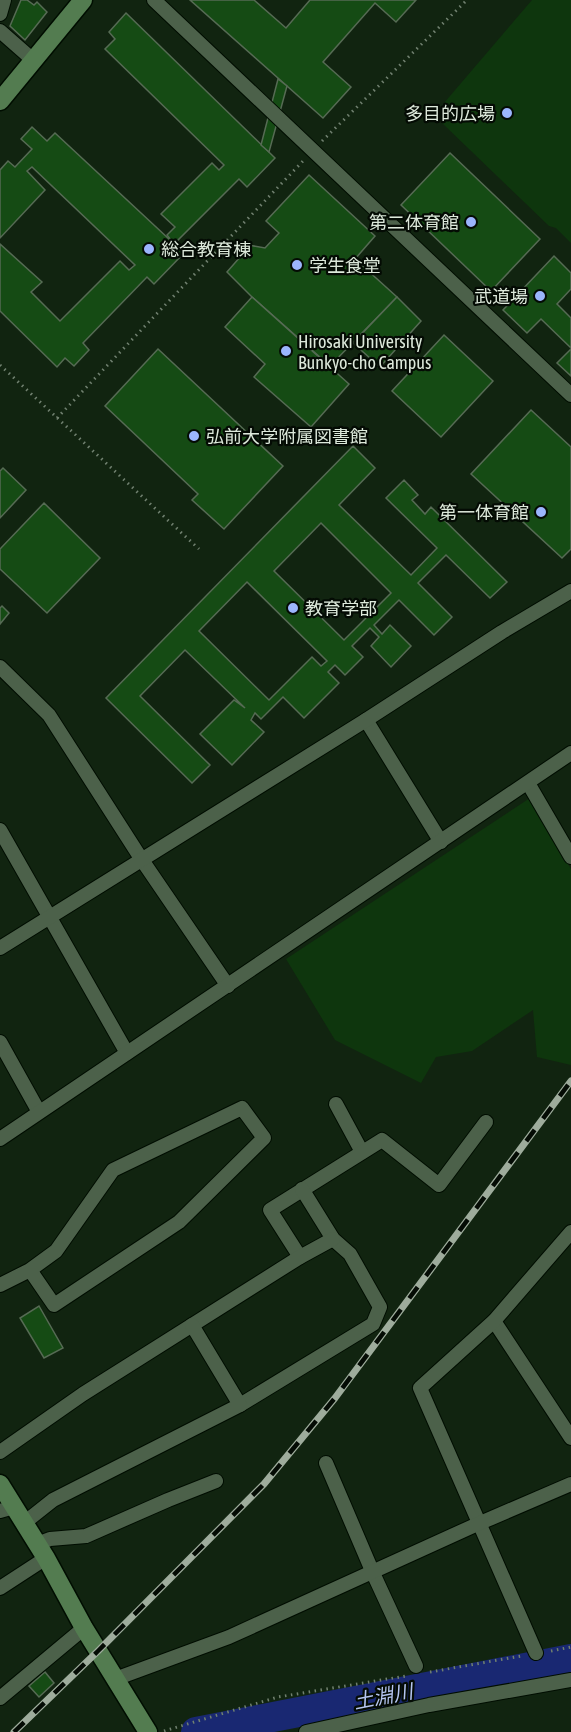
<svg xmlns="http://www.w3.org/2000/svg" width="571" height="1732" viewBox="0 0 571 1732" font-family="'Asap Condensed','Noto Sans JP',sans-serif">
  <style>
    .green { fill: #0e360d }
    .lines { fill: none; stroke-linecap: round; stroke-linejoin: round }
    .river { stroke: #192872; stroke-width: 30 }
    .building { fill: #154b14; stroke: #566b54; stroke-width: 1.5; fill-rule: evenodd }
    .street-casing { stroke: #000d00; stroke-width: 16 }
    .secondary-casing { stroke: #000d00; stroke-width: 21 }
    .path { stroke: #718170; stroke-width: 3; stroke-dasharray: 1.5 4.5; stroke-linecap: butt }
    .street { stroke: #4c614a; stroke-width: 14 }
    .secondary { stroke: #537c50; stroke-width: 18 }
    .rail-casing { stroke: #9eac9c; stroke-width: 7 }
    .rail { stroke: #040b04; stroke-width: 4.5; stroke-dasharray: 14; stroke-linecap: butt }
    .poi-dot { fill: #9bb5fd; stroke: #040b04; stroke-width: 2 }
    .labels { text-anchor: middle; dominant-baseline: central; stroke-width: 4.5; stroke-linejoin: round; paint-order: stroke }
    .poi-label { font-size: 18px; fill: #dde9db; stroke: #040b04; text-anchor: start }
    .water-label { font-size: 20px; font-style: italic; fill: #b5c5f0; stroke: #040b04 }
  </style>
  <rect width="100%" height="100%" fill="#112410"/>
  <!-- green -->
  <g class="green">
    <polygon points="532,0 571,0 571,243 556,228 549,226 442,123 444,103"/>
    <polygon points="530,798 571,869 571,1065 537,1057 533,1010 472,1051 436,1057 421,1083 335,1040 286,959"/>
  </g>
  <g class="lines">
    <!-- river -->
    <polyline class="river" points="196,1732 571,1659"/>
  </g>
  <!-- building -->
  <g class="building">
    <polygon points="21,0 27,0 34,5 37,2 47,12 25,40 10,26"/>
    <polygon points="190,0 254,0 286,28 310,0 416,0 396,22 375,3 323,62 351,87 323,118"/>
    <polygon points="126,13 275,158 247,187 239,179 174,244 167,235 175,227 161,214 212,163 219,170 224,165 105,49 115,39 109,32"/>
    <polygon points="278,79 287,86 269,152 261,145"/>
    <polygon points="32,127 47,141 55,133 184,253 154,284 147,277 83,343 89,350 74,366 65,358 57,367 0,311 0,244 42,282 31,292 60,321 120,261 129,270 135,265 32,167 27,171 45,190 0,238 0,170 8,161 15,167 32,149 21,139"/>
    <polygon points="450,153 540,239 491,291 401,205"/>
    <polygon points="309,175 375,236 355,259 397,297 330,366 252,297 227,272 241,256 243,244 265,248 279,233 266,221"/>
    <polygon points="554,256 571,273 571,289 557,304 571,318 571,348 541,319 527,333 503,310"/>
    <polygon points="252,297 349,384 311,427 254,377 265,364 225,327"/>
    <polygon points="397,297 421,321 380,367 353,343"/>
    <polygon points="444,335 493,381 441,437 392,391"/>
    <polygon points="158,349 283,466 224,529 192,500 198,494 105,406"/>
    <polygon points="571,349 571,376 557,363"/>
    <polygon points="531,410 571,447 571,549 562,558 471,474"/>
    <path d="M353 446 375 468 339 505 411 575 437 548 386 498 404 480 418 495 412 500 425 514 431 507 507 582 490 598 446 555 418 583 452 617 434 635 399 600 374 625 382 634 390 625 411 646 391 667 371 646 379 637 370 628 352 646 363 657 345 675 335 665 328 672 339 683 304 718 283 697 261 719 255 713 251 720 264 732 232 765 200 734 234 700 245 708 185 650 140 696 210 765 192 783 106 698ZM321 523 391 593 344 640 274 571ZM247 582 327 661 321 666 312 657 269 700 199 631Z"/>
    <polygon points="3,468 26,490 0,518 0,471"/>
    <polygon points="44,503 100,558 47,613 0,569 0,549"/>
    <polygon points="2,606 9,613 0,624 0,608"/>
    <polygon points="39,1306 63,1348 44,1358 20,1318"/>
    <polygon points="45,1672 54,1683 39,1697 29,1686"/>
  </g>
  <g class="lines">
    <defs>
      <g id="street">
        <polyline points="154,0 571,395"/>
        <polyline points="0,14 4,0"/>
        <polyline points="0,31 33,60"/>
        <polyline points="0,667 49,715 142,860 228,986"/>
        <polyline points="366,720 441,842"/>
        <polyline points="528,783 571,857"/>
        <polyline points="0,830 127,1053"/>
        <polyline points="0,948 366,720 502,632 571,591"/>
        <polyline points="0,1042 39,1112"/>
        <polyline points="336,1104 362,1152"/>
        <polyline points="0,1139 571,753"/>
        <polyline points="300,1257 270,1210 382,1140 439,1185 486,1122"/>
        <polyline points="0,1285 30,1270 56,1251 113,1170 242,1108 264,1138 179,1222 54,1305 30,1270"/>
        <polyline points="494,1321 571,1438"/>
        <polyline points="240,1405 373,1324 380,1307 350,1254 333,1239 302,1189"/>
        <polyline points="0,1452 83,1394 300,1257 333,1239"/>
        <polyline points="326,1463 373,1573 416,1666"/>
        <polyline points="0,1511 14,1507"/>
        <polyline points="24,1523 53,1500 240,1405 192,1325"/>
        <polyline points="37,1544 50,1539 86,1536 168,1500 216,1481"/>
        <polyline points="0,1588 46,1558"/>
        <polyline points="536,1653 420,1388 494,1321 571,1232"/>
        <polyline points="115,1679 229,1637 480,1523 571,1484"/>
        <polyline points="0,1698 84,1628"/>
        <polyline points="306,1732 429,1705 571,1680"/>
      </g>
      <g id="secondary">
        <polyline points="0,101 83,0"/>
        <polyline points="0,1484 46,1558 84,1628 148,1732"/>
      </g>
    </defs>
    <!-- street casing -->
    <use href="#street" class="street-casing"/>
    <!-- secondary casing -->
    <use href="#secondary" class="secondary-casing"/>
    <!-- path -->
    <g class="path">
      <polyline points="322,141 467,0"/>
      <polyline points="0,365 199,549"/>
      <polyline points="57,418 303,161"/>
      <polyline points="551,1651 571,1647"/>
      <polyline points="430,1672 521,1656"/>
      <polyline points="164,1731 278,1697 406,1676"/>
    </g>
    <!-- street -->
    <use href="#street" class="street"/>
    <!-- secondary -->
    <use href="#secondary" class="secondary"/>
    <defs>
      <polyline id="rail" points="14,1732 98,1651 264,1484 335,1398 571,1081"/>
    </defs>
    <!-- rail casing -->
    <use href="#rail" class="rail-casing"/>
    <!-- rail -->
    <use href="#rail" class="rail"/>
  </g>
  <!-- markers -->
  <g class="poi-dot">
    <circle cx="507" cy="113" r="6"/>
    <circle cx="471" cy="222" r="6"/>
    <circle cx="149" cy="249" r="6"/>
    <circle cx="297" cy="265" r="6"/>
    <circle cx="540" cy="296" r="6"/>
    <circle cx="286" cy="351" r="6"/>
    <circle cx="194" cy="436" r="6"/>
    <circle cx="541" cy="512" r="6"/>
    <circle cx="293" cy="608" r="6"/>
  </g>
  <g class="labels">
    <!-- poi labels -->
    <g class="poi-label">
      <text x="495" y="113" text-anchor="end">多目的広場</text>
      <text x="459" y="222" text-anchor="end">第二体育館</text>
      <text x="161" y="249">総合教育棟</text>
      <text x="309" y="265">学生食堂</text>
      <text x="528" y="296" text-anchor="end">武道場</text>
      <text x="298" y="341">Hirosaki University<tspan x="298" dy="21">Bunkyo-cho Campus</tspan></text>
      <text x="206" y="436">弘前大学附属図書館</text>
      <text x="529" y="512" text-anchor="end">第一体育館</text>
      <text x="305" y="608">教育学部</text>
    </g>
    <!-- water labels -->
    <g class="water-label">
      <text transform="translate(383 1696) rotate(-11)">土淵川</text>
    </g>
  </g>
</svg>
